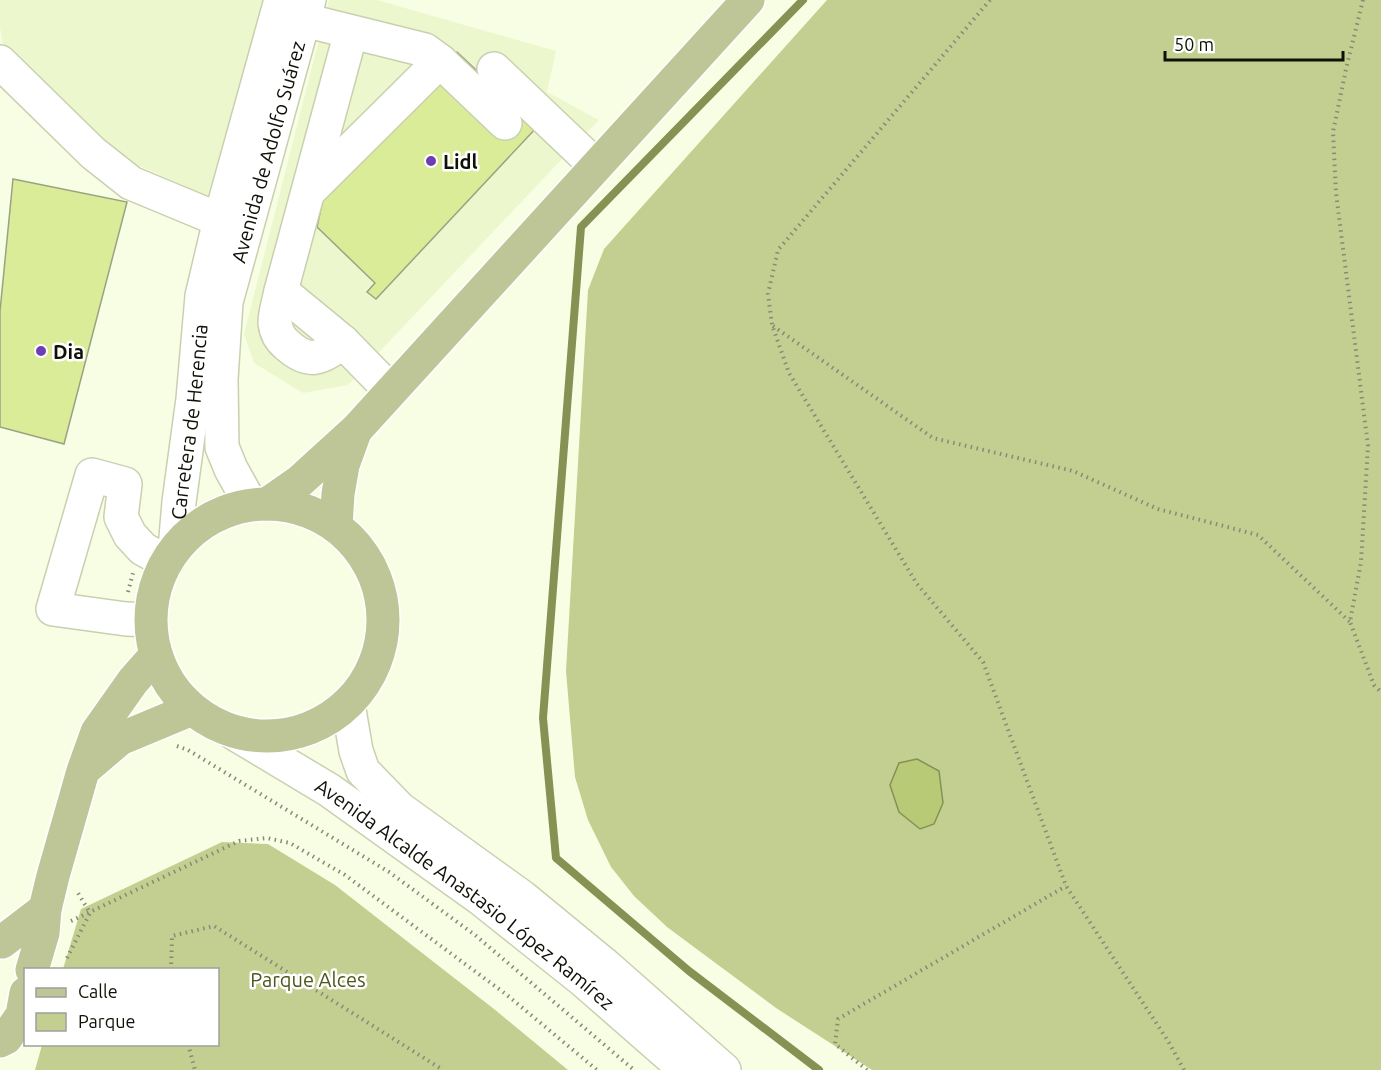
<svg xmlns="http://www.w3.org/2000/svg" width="1381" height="1070" viewBox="0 0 1381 1070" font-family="Ubuntu,sans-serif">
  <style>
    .built { fill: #edf7ce }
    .green { fill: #c2cf91 }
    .water { fill: #b9ca76; stroke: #869254; stroke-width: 1.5 }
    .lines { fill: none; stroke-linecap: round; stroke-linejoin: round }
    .stream { stroke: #869254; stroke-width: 8 }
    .building { fill: #dbec98; stroke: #9ba283; stroke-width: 1.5 }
    .minor-casing { stroke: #c9d0b0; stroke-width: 36 }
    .major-casing { stroke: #fff; stroke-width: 36 }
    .path { stroke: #868a77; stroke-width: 4; stroke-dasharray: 1.5 4.5; stroke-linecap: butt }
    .minor { stroke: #fff; stroke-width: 33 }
    .major { stroke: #bec698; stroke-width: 33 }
    .poi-dot { fill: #6e3db4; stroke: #fff; stroke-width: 2 }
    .labels { text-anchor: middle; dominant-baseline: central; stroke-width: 5; stroke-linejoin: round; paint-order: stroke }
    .street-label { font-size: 20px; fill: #0f1106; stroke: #fff }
    .poi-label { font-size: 20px; font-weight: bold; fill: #0f1106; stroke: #fff; text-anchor: start }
    .park-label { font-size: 20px; fill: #4d571b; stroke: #fff }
  </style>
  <rect width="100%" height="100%" fill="#f8fee4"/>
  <!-- built -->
  <g class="built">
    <polygon points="0,0 267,0 214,199 117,156 4,50 0,28"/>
    <polygon points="329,0 377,0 556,51 547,92 599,120 348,385 303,393 254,363 244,334"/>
  </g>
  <!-- green -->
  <g class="green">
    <polygon points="827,0 1381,0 1381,1070 872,1070 776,1008 667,927 634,896 611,867 588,820 575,777 566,671 588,290 604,249"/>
    <polygon points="222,842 268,844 335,885 494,1009 568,1070 35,1070 42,1045 218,1044 218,970 63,969 81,909"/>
  </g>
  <!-- water -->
  <polygon class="water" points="917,759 939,771 943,803 934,824 920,829 899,812 890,785 899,763"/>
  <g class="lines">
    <!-- stream -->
    <polyline class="stream" points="803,0 581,227 543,718 556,858 689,971 819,1070"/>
  </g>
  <!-- building -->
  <g class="building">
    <polygon points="457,52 537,127 376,299 367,292 375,283 317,227 324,194"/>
    <polygon points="13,179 127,202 64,444 0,427 0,311"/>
  </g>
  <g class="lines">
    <defs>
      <g id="minor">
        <polyline points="304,20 425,50 440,61 505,123"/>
        <polyline points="0,62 93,153 131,183 220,220"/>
        <polyline points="494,69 596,166"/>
        <polyline points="309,191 440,61"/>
        <polyline points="281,291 343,342 391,391"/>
        <path d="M343 342C320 359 309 365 286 344 280 339 276 331 275 323 275 313 279 301 281 291L351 32"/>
        <path id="s1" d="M251 505 231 469 222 447 221 379 226 302 309 0"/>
        <path id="s2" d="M175 549 179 502 193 399 202 296 220 220 281 0"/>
        <polyline points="151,620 126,619 53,609 92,475 125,484 121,517 130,535 143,549 167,562"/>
        <polyline points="348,704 356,751 363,771 400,809 522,897 606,966 724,1070"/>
        <path id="s3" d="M234 733 329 790 480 898 583 980 686 1070"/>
      </g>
      <g id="major">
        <circle cx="267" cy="620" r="116"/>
        <polyline points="267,504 300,481 356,430 748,0"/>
        <polyline points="336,526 338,494 343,465 355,432"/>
        <polyline points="86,768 120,739 192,709"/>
        <polyline points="2,942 45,909"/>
        <polyline points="32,970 43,933 45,909 53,876 83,771 97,732 133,681 156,655"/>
        <polyline points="0,1041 6,1038 22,1015 26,993"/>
      </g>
    </defs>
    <!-- minor casing -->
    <use href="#minor" class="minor-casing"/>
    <!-- major casing -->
    <use href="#major" class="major-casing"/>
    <!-- path -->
    <g class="path">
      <polyline points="990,0 778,250 768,294 772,325 789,373 917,584 983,662 1066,886 1168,1041 1184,1070"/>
      <polyline points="1363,0 1346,69 1333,132 1336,193 1368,446 1361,562 1350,622 1374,685 1381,692"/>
      <polyline points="773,326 933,438 1073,471 1158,509 1258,535 1350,622"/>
      <polyline points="128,592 133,573"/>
      <polyline points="177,746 188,750 389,872 475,935 634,1070"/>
      <polyline points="71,921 239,841 267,838 290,843 345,875 507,995 597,1070"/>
      <polyline points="67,958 90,913 78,893"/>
      <polyline points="171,970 172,936 214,926 443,1070"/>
      <polyline points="188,1044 195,1070"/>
      <polyline points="867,1070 835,1044 838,1019 1066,886"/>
    </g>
    <!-- minor -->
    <use href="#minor" class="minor"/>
    <!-- major -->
    <use href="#major" class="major"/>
  </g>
  <!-- markers -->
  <g class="poi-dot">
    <circle cx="431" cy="161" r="6"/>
    <circle cx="41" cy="351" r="6"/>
  </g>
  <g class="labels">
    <!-- street labels -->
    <g class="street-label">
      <text stroke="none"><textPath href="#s1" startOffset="366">Avenida de Adolfo Suárez</textPath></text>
      <text stroke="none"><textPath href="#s2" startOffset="128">Carretera de Herencia</textPath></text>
      <text stroke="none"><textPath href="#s3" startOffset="282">Avenida Alcalde Anastasio López Ramírez</textPath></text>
    </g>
    <!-- poi labels -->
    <g class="poi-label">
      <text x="443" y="161">Lidl</text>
      <text x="53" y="351">Dia</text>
    </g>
    <!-- park labels -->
    <g class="park-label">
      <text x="308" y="979">Parque Alces</text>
    </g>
  </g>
  <!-- legend -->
  <rect x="24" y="968" width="195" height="78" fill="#ffffff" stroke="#9fa09b" stroke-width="1.5"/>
  <rect x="36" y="988" width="30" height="9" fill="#bec698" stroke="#9fa09b" stroke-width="1.5"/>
  <text x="78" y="998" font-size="18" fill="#0f1106">Calle</text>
  <rect x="36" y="1013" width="30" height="18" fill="#c2cf91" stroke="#9fa09b" stroke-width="1.5"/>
  <text x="78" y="1028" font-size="18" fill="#0f1106">Parque</text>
  <!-- scale -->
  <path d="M1165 51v9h178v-9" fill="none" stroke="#0f1106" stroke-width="3"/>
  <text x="1174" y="51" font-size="18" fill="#0f1106" stroke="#ffffff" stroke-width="4.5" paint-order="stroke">50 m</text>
</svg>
